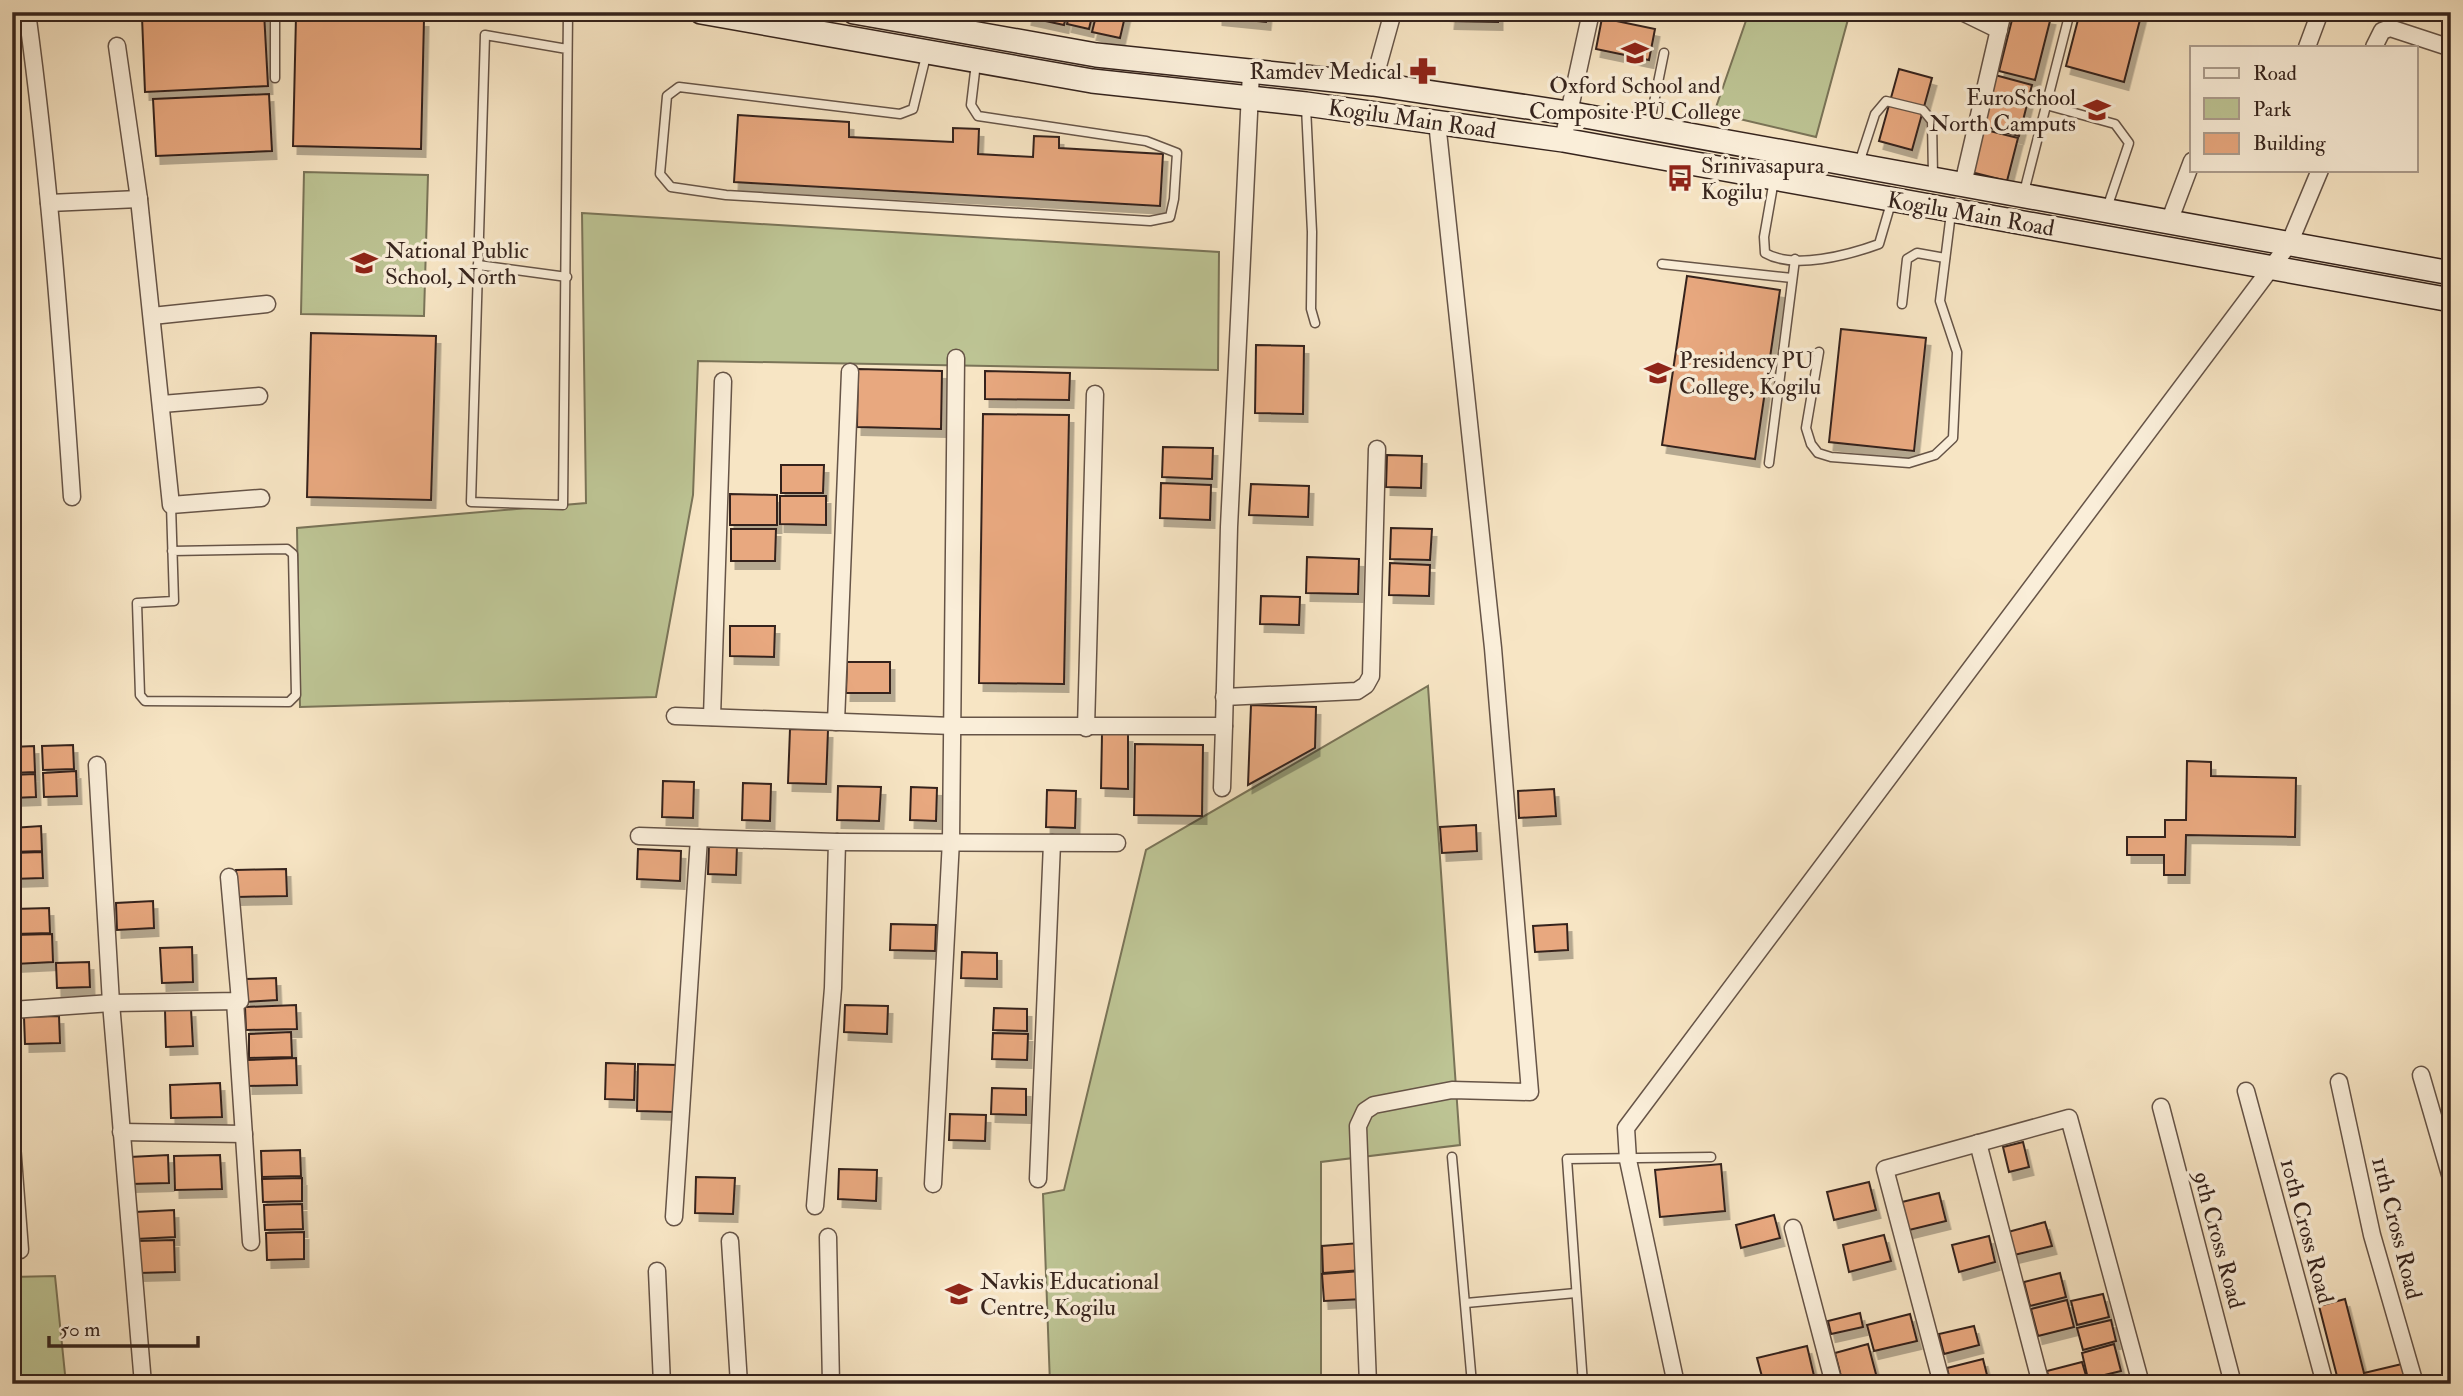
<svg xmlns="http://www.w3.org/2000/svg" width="2463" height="1396" viewBox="0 0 2463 1396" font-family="'IM FELL Double Pica',serif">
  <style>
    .green { fill: #bdc494; stroke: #7a7458; stroke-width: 2 }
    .building { fill: #e8a87f; stroke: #36241d; stroke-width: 2; filter: url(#shadow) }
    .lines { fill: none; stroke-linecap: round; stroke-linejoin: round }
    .lane-casing { stroke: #665447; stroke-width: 11 }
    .street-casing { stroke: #665447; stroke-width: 19 }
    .secondary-casing { stroke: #36241d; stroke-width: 26 }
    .lane { stroke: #faeed9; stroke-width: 8 }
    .street { stroke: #faeed9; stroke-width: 16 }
    .secondary { stroke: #faeed9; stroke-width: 23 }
    .labels { text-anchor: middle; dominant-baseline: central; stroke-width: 7; stroke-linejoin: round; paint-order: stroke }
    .poi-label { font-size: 23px; fill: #36241d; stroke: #faeed9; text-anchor: start }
    .street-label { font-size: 23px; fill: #36241d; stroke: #faeed9 }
  </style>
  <defs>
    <filter id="shadow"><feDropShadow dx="4.5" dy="8" stdDeviation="0" flood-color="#0004"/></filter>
  </defs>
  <rect width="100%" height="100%" fill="#f7e5c4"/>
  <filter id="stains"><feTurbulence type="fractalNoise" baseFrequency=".00286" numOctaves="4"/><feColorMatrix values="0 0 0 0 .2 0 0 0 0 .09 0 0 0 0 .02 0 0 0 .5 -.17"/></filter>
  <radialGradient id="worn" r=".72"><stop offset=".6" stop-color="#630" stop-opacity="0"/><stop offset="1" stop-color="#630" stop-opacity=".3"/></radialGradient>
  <!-- green -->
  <g class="green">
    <polygon points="1749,12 1850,12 1816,137 1714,113"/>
    <polygon points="304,172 428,175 424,316 301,314"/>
    <polygon points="582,213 1219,252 1218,370 698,361 693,495 656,697 300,707 297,528 586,503"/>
    <polygon points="1428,686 1460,1145 1321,1162 1321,1384 1050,1384 1043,1194 1064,1190 1146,850"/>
    <polygon points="55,1276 66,1384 12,1384 12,1277"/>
  </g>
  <!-- building -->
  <g class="building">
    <polygon points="264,12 268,86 145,92 142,17"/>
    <polygon points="1028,12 1067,12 1064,25 1027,17"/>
    <polygon points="1070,12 1093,12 1089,29 1067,24"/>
    <polygon points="1097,12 1126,12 1120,38 1092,32"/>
    <polygon points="1218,12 1267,12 1266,22 1218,17"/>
    <polygon points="1451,12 1498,12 1498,22 1450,21"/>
    <polygon points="2014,12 2051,17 2035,80 1999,71"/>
    <polygon points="2080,12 2142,12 2124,82 2066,66"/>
    <polygon points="296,16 424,19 421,149 293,146"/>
    <polygon points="1602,18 1655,29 1649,60 1596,49"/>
    <polygon points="1899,69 1932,78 1912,150 1879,141"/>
    <polygon points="1995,75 2032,85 2019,136 1983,126"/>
    <polygon points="269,94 272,151 156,156 153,99"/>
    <polygon points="738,115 849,122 849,137 953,142 953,128 979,129 978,154 1033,157 1034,136 1059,137 1059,148 1163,154 1160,206 734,182"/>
    <polygon points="1982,129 2018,138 2007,181 1971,172"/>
    <polygon points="1687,276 1780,290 1755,459 1662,445"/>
    <polygon points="1841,329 1926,338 1914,451 1829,442"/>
    <polygon points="311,333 436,336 431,500 307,497"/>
    <polygon points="1256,345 1304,346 1303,414 1255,413"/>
    <polygon points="858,369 942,371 941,429 857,427"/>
    <polygon points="985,371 1070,373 1069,400 985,399"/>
    <polygon points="983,414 1069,415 1064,684 979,683"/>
    <polygon points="1163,447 1213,448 1212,479 1162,477"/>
    <polygon points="1387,455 1422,456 1421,488 1386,487"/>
    <polygon points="781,465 824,465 823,493 781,493"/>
    <polygon points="1161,483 1211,485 1210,520 1160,518"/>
    <polygon points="1251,484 1309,486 1308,517 1249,515"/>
    <polygon points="730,494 777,495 777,525 730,525"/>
    <polygon points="780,496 826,496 826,525 780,524"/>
    <polygon points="1391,528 1432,529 1430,560 1390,559"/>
    <polygon points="731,529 776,529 775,561 731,561"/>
    <polygon points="1307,557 1359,559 1358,594 1306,593"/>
    <polygon points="1390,563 1430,565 1429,596 1389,595"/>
    <polygon points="1261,596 1300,597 1299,625 1260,624"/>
    <polygon points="730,626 775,626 774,657 730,656"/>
    <polygon points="847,662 890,662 890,693 846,693"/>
    <polygon points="1251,705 1316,707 1315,748 1248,785"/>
    <polygon points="790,729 828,730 826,784 788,783"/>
    <polygon points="1102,734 1128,734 1128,789 1101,788"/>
    <polygon points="1135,744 1203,745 1202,816 1134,815"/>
    <polygon points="73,745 74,769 43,770 42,746"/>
    <polygon points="34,746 35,772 12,773 12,747"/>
    <polygon points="2187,761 2211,762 2211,776 2296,778 2295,837 2186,835 2185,875 2164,875 2164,855 2127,855 2127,837 2165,837 2165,820 2186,820"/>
    <polygon points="76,771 77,796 44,797 43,773"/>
    <polygon points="35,774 36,797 12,798 12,775"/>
    <polygon points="663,781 694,782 693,818 662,817"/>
    <polygon points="743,783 771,784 770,821 742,820"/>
    <polygon points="838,786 881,787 879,821 837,820"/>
    <polygon points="911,787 937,788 936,821 910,820"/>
    <polygon points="1554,789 1556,816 1519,818 1518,791"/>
    <polygon points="1047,790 1076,791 1075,828 1046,827"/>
    <polygon points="1476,825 1477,851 1442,853 1440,827"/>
    <polygon points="41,826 42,851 12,852 12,828"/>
    <polygon points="709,844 737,845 736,875 708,874"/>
    <polygon points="638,849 681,851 680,881 637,879"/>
    <polygon points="42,852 43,878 12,879 12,853"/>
    <polygon points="286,869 287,896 237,897 236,870"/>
    <polygon points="153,901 154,928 117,930 116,903"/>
    <polygon points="49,908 50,933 15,934 14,909"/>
    <polygon points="891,924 936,925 935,951 890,950"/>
    <polygon points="1567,924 1568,950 1535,952 1533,926"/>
    <polygon points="52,934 53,962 15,964 14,935"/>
    <polygon points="192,947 193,982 162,983 160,948"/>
    <polygon points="962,952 997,953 997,979 961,978"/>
    <polygon points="89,962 90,987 57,988 56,963"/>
    <polygon points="276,978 277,1000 246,1002 245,979"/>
    <polygon points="296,1005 297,1029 246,1030 245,1007"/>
    <polygon points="845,1005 888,1006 887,1034 844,1032"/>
    <polygon points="994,1008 1027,1009 1027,1031 993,1030"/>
    <polygon points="191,1009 193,1046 166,1047 165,1010"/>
    <polygon points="59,1016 60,1043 25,1044 24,1017"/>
    <polygon points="291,1032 292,1057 249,1058 249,1034"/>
    <polygon points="993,1033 1028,1034 1027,1060 992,1059"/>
    <polygon points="296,1058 297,1085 248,1086 247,1060"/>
    <polygon points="606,1063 635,1064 634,1100 605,1099"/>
    <polygon points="638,1064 677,1065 675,1112 637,1111"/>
    <polygon points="220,1083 222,1117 171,1118 170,1085"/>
    <polygon points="992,1088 1026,1089 1026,1115 991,1114"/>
    <polygon points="950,1114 986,1115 985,1141 949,1140"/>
    <polygon points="2023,1142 2029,1167 2009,1172 2003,1147"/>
    <polygon points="300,1150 301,1176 262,1177 261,1151"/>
    <polygon points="168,1155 169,1183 130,1184 130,1157"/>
    <polygon points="220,1155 222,1189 175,1190 174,1156"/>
    <polygon points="1721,1164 1725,1211 1660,1217 1655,1170"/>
    <polygon points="839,1169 877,1170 876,1201 838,1199"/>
    <polygon points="696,1177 735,1178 733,1214 695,1213"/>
    <polygon points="302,1178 302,1201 263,1202 262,1179"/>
    <polygon points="1869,1182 1876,1210 1834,1220 1827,1192"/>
    <polygon points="1939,1193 1946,1221 1909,1230 1902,1202"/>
    <polygon points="302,1204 303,1229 265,1230 264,1205"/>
    <polygon points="174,1210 175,1237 136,1239 135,1212"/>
    <polygon points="1774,1215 1780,1238 1741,1248 1736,1225"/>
    <polygon points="2045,1222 2052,1246 2014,1255 2008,1232"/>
    <polygon points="304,1232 304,1259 267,1260 266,1233"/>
    <polygon points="1884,1235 1891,1261 1849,1272 1843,1245"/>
    <polygon points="1989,1236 1995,1262 1959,1272 1952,1245"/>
    <polygon points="174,1240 175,1272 139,1273 138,1241"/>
    <polygon points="1360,1243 1362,1270 1323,1273 1322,1246"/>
    <polygon points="1361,1271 1363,1299 1324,1301 1322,1274"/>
    <polygon points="2060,1273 2066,1297 2030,1306 2024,1282"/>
    <polygon points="2103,1294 2109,1317 2077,1325 2071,1301"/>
    <polygon points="2345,1299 2364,1373 2367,1384 2339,1384 2319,1306"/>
    <polygon points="2067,1300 2074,1327 2038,1336 2031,1309"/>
    <polygon points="1860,1313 1863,1327 1831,1334 1828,1321"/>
    <polygon points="1910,1314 1917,1341 1874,1351 1867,1325"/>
    <polygon points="2111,1320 2116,1341 2083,1350 2077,1328"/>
    <polygon points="1974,1326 1979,1345 1944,1354 1939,1334"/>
    <polygon points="1868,1344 1877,1378 1843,1384 1835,1353"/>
    <polygon points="2114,1344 2121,1371 2088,1379 2082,1353"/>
    <polygon points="1807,1346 1815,1380 1802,1384 1764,1384 1757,1358"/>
    <polygon points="1983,1359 1988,1379 1951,1384 1947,1368"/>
    <polygon points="2082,1362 2087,1379 2050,1384 2047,1371"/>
    <polygon points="2402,1364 2407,1384 2367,1384 2364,1373"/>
  </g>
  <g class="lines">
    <defs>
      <g id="lane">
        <polyline points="567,49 485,35 471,502 563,505 568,12"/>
        <polyline points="926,56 913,109 900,114 679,87 667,96 660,174 671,187 726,195 1150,221 1170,217 1174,199 1177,153 1146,141 978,116 971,105 976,63"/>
        <polyline points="275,78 275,12"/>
        <polyline points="2046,105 2115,124 2129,143 2107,208"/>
        <polyline points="1306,107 1312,232 1311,309 1315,323"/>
        <polyline points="1649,127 1664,53"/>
        <polyline points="1859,163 1875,114 1886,101 1923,110 1932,121 1933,176"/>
        <path d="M1774 180 1764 237 1765 253C1794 270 1849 255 1879 244L1891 203"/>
        <polyline points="2024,192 2070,12"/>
        <polyline points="1662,264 1792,278"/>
        <polyline points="478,265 567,277"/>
        <polyline points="1902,304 1907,259 1917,253 1945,258"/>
        <polyline points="1819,352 1806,428 1811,444 1818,453 1831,457 1909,463 1935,455 1953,438 1957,352 1940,301 1951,213"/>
        <polyline points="1769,463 1795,259"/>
        <polyline points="171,505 174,601 137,603 140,695 145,701 289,702 296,695 293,554 287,549 172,551"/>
        <polyline points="1452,1157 1472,1384"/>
        <polyline points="1466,1303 1576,1293"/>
        <polyline points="1583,1384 1567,1159 1711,1157"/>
      </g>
      <g id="street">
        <path d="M27 12C49 173 61 335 72 497"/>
        <polyline points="1962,12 1999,30"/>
        <polyline points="117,46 139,199 171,505 261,498"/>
        <polyline points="2307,47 2320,12"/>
        <polyline points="2374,47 2382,31 2390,28 2451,48"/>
        <polyline points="1373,84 1393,12"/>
        <polyline points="1563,140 1591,12"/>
        <polyline points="1963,184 2003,12"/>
        <polyline points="49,203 139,199"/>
        <polyline points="2169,222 2192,161"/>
        <polyline points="152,316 267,304"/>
        <polyline points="162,404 259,396"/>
        <polyline points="1224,697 1357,691 1366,685 1371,676 1377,449"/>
        <polyline points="675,716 953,726 1224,726 1222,788"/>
        <polyline points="712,717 723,381"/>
        <polyline points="836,722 850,372"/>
        <polyline points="1224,726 1229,527 1251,72"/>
        <polyline points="1086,728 1095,394"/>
        <polyline points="97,765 111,1003 143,1384"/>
        <polyline points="639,836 699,838"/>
        <polyline points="837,842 1117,843"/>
        <polyline points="235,1001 251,1242"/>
        <polyline points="12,1010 111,1003 240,1001 229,877"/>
        <polyline points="2421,1075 2451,1178"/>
        <polyline points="2339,1082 2372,1235 2415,1384"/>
        <polyline points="2246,1091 2325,1384"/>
        <polyline points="2161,1107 2233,1384"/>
        <polyline points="121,1132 244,1134"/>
        <polyline points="1978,1143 2041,1384"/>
        <polyline points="12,1145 20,1250"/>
        <polyline points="1038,1179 1052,843"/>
        <polyline points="933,1184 951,840 956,358"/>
        <polyline points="674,1217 699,838 837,842 833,988 815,1206"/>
        <polyline points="1793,1228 1834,1384"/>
        <polyline points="828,1237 831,1384"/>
        <polyline points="730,1241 739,1384"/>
        <polyline points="657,1271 662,1384"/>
        <polyline points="1368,1384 1358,1126 1365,1111 1374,1105 1452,1090 1530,1092 1493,648 1437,122"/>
        <polyline points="1676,1384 1628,1160 1626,1128 2289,244 2320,170"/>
        <polyline points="1942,1384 1885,1169 2069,1118 2141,1384"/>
      </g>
      <g id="secondary">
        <polyline points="701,12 1092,81 1306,104 1563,140 2451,300"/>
        <polyline points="854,12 1096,55 1373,84 1568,113 2451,273"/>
      </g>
    </defs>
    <!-- lane casing -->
    <use href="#lane" class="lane-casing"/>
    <!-- street casing -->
    <use href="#street" class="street-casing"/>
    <!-- secondary casing -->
    <use href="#secondary" class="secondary-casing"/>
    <!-- lane -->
    <use href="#lane" class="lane"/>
    <!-- street -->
    <use href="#street" class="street"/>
    <!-- secondary -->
    <use href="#secondary" class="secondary"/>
  </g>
  <!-- icons -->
  <defs>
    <symbol id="school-bare" viewBox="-9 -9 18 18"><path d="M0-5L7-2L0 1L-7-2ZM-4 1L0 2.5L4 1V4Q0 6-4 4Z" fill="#8f2418" stroke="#faeed9" stroke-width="2.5" paint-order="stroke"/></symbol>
    <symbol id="pharmacy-bare" viewBox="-9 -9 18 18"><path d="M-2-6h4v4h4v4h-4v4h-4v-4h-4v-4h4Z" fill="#8f2418" stroke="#faeed9" stroke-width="2.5" paint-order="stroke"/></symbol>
    <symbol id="bus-bare" viewBox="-9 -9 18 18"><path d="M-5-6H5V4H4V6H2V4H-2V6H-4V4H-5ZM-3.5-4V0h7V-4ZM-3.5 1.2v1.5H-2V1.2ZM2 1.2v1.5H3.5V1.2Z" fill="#8f2418" stroke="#faeed9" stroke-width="2.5" paint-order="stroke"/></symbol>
    <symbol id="university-bare" viewBox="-9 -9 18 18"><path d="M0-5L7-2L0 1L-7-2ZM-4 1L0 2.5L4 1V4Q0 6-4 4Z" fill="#8f2418" stroke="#faeed9" stroke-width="2.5" paint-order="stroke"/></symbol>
  </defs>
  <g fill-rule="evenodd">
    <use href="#school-bare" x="1616" y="34" width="38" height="38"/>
    <use href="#pharmacy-bare" x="1404" y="52" width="38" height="38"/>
    <use href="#school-bare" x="2078" y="91" width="38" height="38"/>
    <use href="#bus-bare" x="1661" y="159" width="38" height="38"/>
    <use href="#school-bare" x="345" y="244" width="38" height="38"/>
    <use href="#university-bare" x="1639" y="354" width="38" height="38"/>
    <use href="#school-bare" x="940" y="1275" width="38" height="38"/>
  </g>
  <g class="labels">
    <!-- poi labels -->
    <g class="poi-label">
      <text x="1402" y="71" text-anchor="end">Ramdev Medical</text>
      <text x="1635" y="85" text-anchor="middle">Oxford School and<tspan x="1635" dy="26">Composite PU College</tspan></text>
      <text x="2076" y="97" text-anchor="end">EuroSchool<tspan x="2076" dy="26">North Camputs</tspan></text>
      <text x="1701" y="165">Srinivasapura<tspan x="1701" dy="26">Kogilu</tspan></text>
      <text x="385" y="250">National Public<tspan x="385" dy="26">School, North</tspan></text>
      <text x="1679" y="360">Presidency PU<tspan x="1679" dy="26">College, Kogilu</tspan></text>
      <text x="980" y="1281">Navkis Educational<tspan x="980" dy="26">Centre, Kogilu</tspan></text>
    </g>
    <!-- street labels -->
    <g class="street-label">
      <text transform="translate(1412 119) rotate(8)">Kogilu Main Road</text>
      <text transform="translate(1971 214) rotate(10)">Kogilu Main Road</text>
      <text transform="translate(2397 1228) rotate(76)">11th Cross Road</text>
      <text transform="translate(2307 1231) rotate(75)">10th Cross Road</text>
      <text transform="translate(2219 1240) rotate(75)">9th Cross Road</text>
    </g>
  </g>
  <!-- margin -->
  <rect width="2463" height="1396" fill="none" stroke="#f7e5c4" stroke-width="42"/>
  <rect x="14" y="14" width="2435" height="1368" fill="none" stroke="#36241d" stroke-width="3.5"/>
  <rect x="21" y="21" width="2421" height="1354" fill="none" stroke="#36241d" stroke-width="2"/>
  <!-- legend -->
  <rect x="2190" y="46" width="228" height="126" fill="#faeed9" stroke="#ac9d8e" stroke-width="2"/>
  <rect x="2204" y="68" width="35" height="10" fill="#faeed9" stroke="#ac9d8e" stroke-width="2"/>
  <text x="2253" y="80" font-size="21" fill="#36241d">Road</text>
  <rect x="2204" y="98" width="35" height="21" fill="#bdc494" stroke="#ac9d8e" stroke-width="2"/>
  <text x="2253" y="116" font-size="21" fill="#36241d">Park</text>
  <rect x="2204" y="133" width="35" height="21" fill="#e8a87f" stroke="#ac9d8e" stroke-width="2"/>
  <text x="2253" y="150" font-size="21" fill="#36241d">Building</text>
  <!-- scale -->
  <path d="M49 1336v10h149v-10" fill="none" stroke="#36241d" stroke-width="3.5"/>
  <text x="60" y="1336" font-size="21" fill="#36241d" stroke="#faeed9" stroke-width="5" paint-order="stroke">50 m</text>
  <rect width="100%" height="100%" filter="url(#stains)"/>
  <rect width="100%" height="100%" fill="url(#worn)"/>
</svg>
